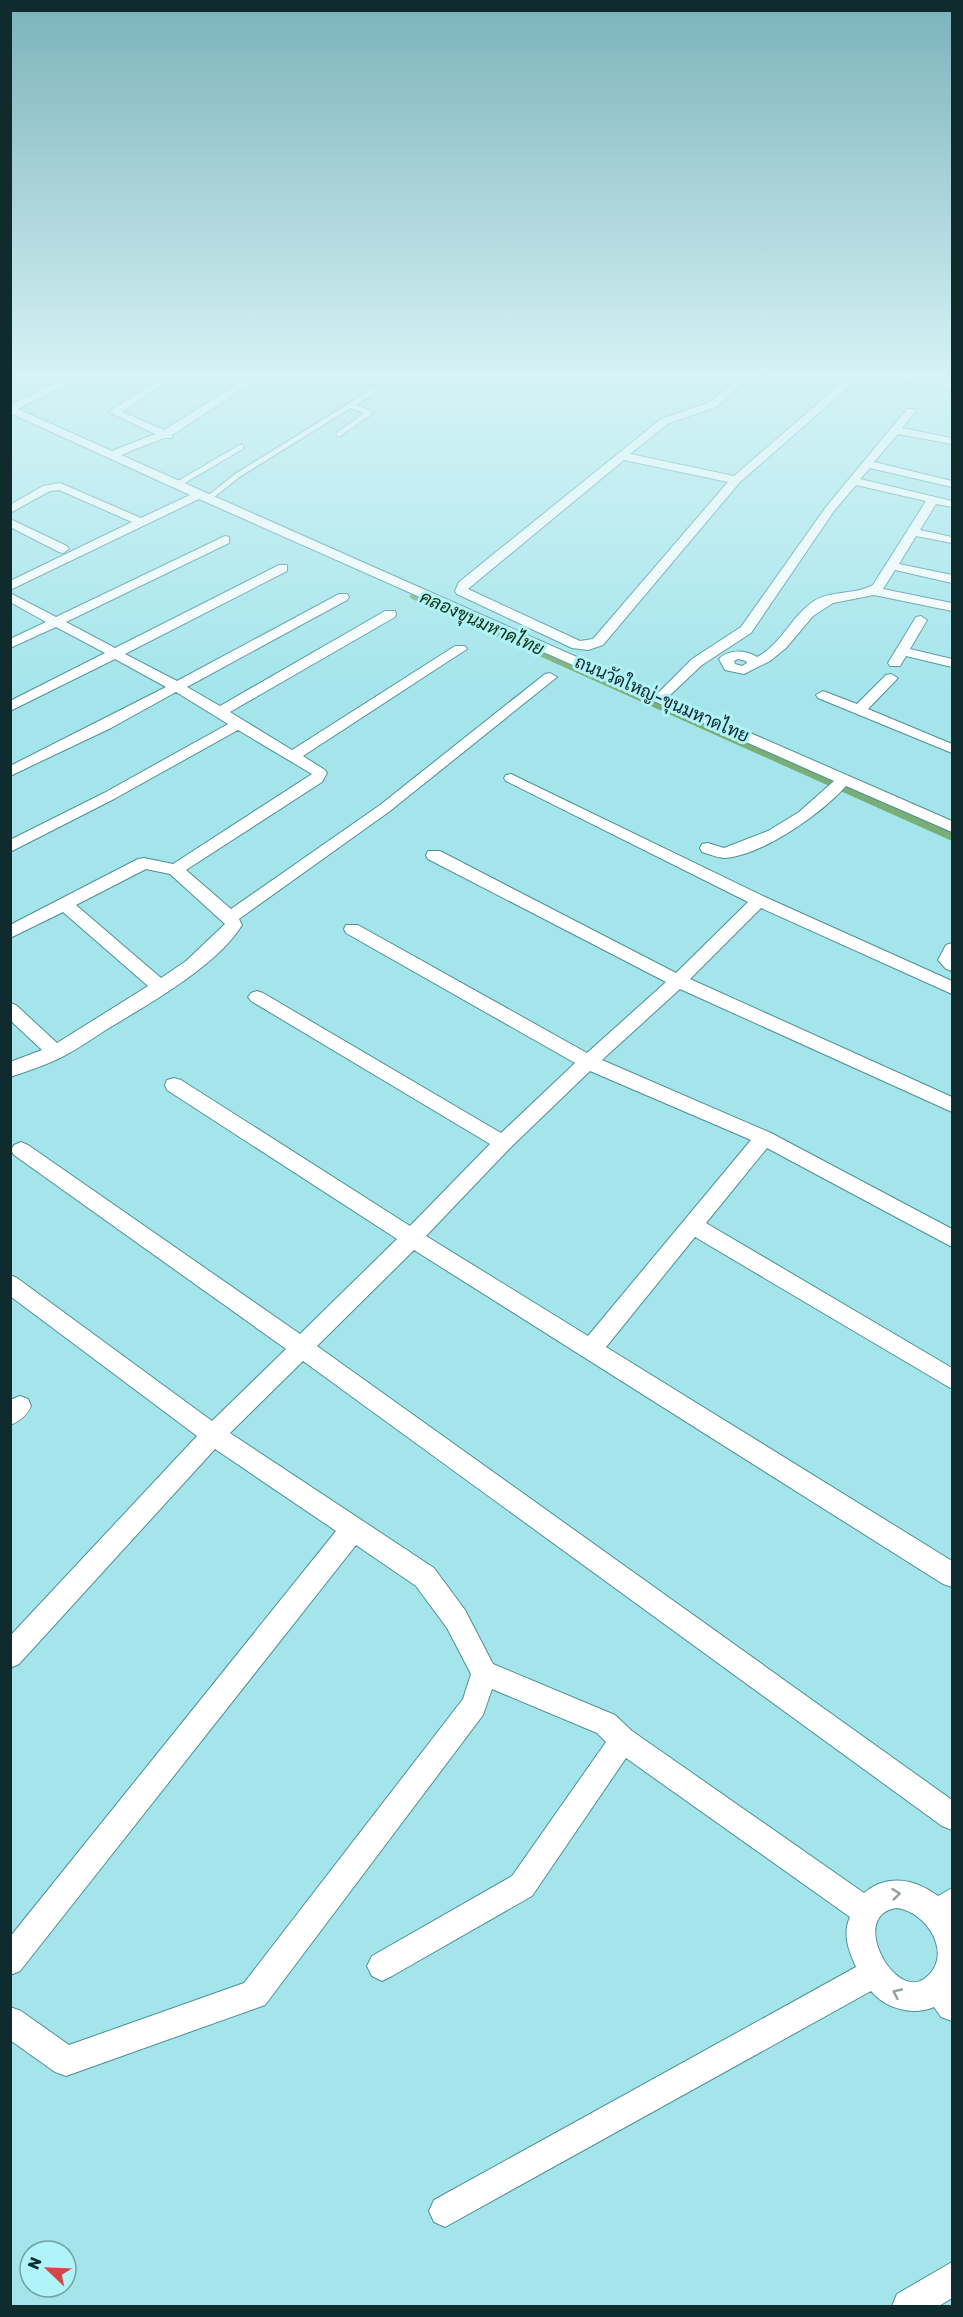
<svg xmlns="http://www.w3.org/2000/svg" width="963" height="2317" viewBox="0 0 963 2317" font-family="Rubik,Sarabun,sans-serif">
  <style>
    .lines { fill: none; stroke-linecap: round; stroke-linejoin: round }
    .canal { fill: #79af76; fill-rule: evenodd }
    .service-casing { stroke: #4e8f94; stroke-width: 7 }
    .minor-casing { stroke: #4e8f94; stroke-width: 2 }
    .service { stroke: #fff; stroke-width: 5 }
    .minor { fill: #fff; fill-rule: evenodd }
    .oneway { stroke: #93a0a0 }
    .labels { text-anchor: middle; dominant-baseline: central; stroke-width: 6; stroke-linejoin: round; paint-order: stroke }
    .far-water-label { font-size: 18px; font-style: italic; fill: #0d330d; stroke: #b0f3f9 }
    .far-street-label { font-size: 18px; fill: #0f2b2d; stroke: #b0f3f9 }
  </style>
  <rect width="100%" height="100%" fill="#a3e5eb"/>
  <g class="lines">
    <!-- canal -->
    <polygon class="canal" points="417,591 952,828 952,841 412,599 409,596"/>
    <defs>
      <g id="service">
        <polyline points="339,434 369,413 351,405"/>
        <polyline points="178,484 241,447"/>
        <polyline points="209,498 238,475 375,390"/>
      </g>
      <g id="minor">
        <path d="M76 373H89L18 409 112 451 155 434 109 412 167 373H179L122 412 164 430 255 373H267L172 435V438H164L121 455 658 693 692 659 741 627 826 507 907 409H915L916 411 902 428 952 438V444L898 434 874 462 952 481V487L870 468 860 479 952 501V507L936 504 920 530 952 537V543L916 536 899 564 952 575V583L895 570 883 589 952 603V611L874 595 833 603 813 616 786 648 770 661 744 674 725 670 719 659C729 649 746 650 757 657 782 644 791 616 814 601 832 590 855 595 873 585L926 501 856 485 834 511 751 633 702 665 668 697 952 821V832L846 786C821 814 763 855 725 858 718 858 709 854 702 852L700 848 702 844 708 843 724 848 768 831 799 812 834 781 199 499 10 590V581L132 522 59 490 50 491 10 513V505L43 486 60 483 141 518 190 495 10 413V405ZM738 659 746 661 747 663 742 666 735 664 734 661Z"/>
        <polygon points="664,373 675,373 667,379 662,376"/>
        <path d="M745 373H756L716 407 669 423 630 454 734 476 852 374 861 376 740 482 603 645 588 650 572 648 457 594 455 591 459 582 661 419 708 403ZM624 460 728 482 593 639 580 641 468 589Z"/>
        <polygon points="872,373 890,373 952,382 952,388 876,377"/>
        <polygon points="10,519 67,546 69,549 63,553 59,552 10,527"/>
        <path d="M225 536 229 537V543L66 622 115 648 279 565H287V571L125 654 177 681 339 594H347L349 597 347 600 187 687 220 706 385 611H395L396 614 395 617 230 712 292 750 455 646H465L467 649 303 756 325 770 327 773 322 782 186 870 231 909 380 805 545 674 550 673 557 677 390 811 239 919 242 925C218 965 149 1004 109 1028 93 1038 78 1049 62 1057 46 1065 28 1071 10 1077V1062L42 1050 10 1020V1003L16 1005 57 1043 148 986 63 912 10 938V925L138 859 144 858 173 864 312 774 238 730 114 799 10 852V840L104 793 228 724 176 692 111 728 10 776V766L166 687 115 659 10 711V701L105 653 56 627 10 648V639L46 622 10 602V593L56 617ZM146 869 170 874 225 924 186 961 161 978 76 905Z"/>
        <polygon points="921,616 927,620 910,649 952,659 952,667 906,656 900,666 890,666 888,663 916,617"/>
        <polygon points="891,674 898,678 868,709 952,744 952,753 818,698 816,695 823,691 857,704 886,675"/>
        <path d="M511 774 765 897 952 981V994L761 908 690 979 952 1097V1112L680 989 602 1060 771 1133 952 1229V1247L767 1148 706 1223 952 1368V1389L695 1237 606 1347 952 1561V1587L943 1584 414 1250 317 1346 952 1800V1830L942 1826 303 1361 230 1433 434 1568 465 1610 493 1664 615 1715 632 1731 864 1893C887 1873 916 1879 938 1896L952 1888V2021L941 2017 934 2007C913 2016 886 2009 871 1991L445 2227 434 2222 429 2211 434 2200 856 1967C849 1951 842 1935 850 1917L626 1758 532 1896 392 1976 382 1981 372 1976 367 1966 372 1956 512 1876 606 1742 597 1733 492 1689 483 1715 265 2005 66 2076 55 2072 10 2040V2007L21 2011 69 2045 244 1983 463 1699 471 1674 447 1628 416 1586 356 1545 20 1971 10 1975V1937L336 1531 215 1449 19 1664 10 1668V1636L197 1436 10 1296V1275L17 1278 212 1421 286 1349 14 1155 11 1150 14 1145 21 1142 28 1145 300 1334 397 1239 167 1090 165 1085 167 1080 174 1078 181 1080 410 1226 490 1144 251 1001 248 997 251 993 257 991 263 993 501 1133 575 1063 346 933 344 929 346 925H358L587 1053 666 982 428 859 426 855 428 851H440L676 973 748 902 506 781 504 778 506 775ZM590 1071 751 1140 588 1336 426 1236 510 1148ZM897 1908C928 1912 955 1957 924 1979 893 2000 848 1914 897 1908Z"/>
        <polygon points="952,943 952,971 946,969 938,960 946,945"/>
        <path d="M20 1396 28 1399 31 1406C27 1416 20 1421 10 1425V1400Z"/>
        <polygon points="952,2262 952,2298 939,2306 892,2306 897,2294"/>
      </g>
    </defs>
    <!-- service casing -->
    <use href="#service" class="service-casing"/>
    <!-- minor casing -->
    <use href="#minor" class="minor-casing"/>
    <!-- service -->
    <use href="#service" class="service"/>
    <!-- minor -->
    <use href="#minor" class="minor"/>
  </g>
  <!-- one-way arrows -->
  <defs><path id="oneway-chevron" d="M-2-3.5L2.5 0L-2 3.5" fill="none" stroke-width="1.6" stroke-linecap="round" stroke-linejoin="round" transform="scale(1.5)"/></defs>
  <g class="oneway">
    <use href="#oneway-chevron" transform="translate(896 1894) rotate(-6)"/>
    <use href="#oneway-chevron" transform="translate(897 1993) rotate(-155)"/>
  </g>
  <!-- sky -->
  <linearGradient id="sky" x2="0" y2="1"><stop stop-color="#7bb2ba"/><stop offset="0.54" stop-color="#d6f3f6"/><stop offset="1" stop-color="#d6f3f6" stop-opacity="0"/></linearGradient>
  <rect width="963" height="697" fill="url(#sky)"/>
  <g class="labels">
    <!-- far-water labels -->
    <g class="far-water-label">
      <text transform="translate(482 623) rotate(24)">คลองขุนมหาดไทย</text>
    </g>
    <!-- far-street labels -->
    <g class="far-street-label">
      <text transform="translate(662 699) rotate(24)">ถนนวัดใหญ่-ขุนมหาดไทย</text>
    </g>
  </g>
  <!-- border -->
  <rect width="963" height="2317" fill="none" stroke="#0f2b2d" stroke-width="24"/>
  <!-- north arrow -->
  <g transform="translate(48 2269) rotate(293)"><circle r="28" fill="#b0f3f9" stroke="#70a3a7" stroke-width="1.5"/>
  <path d="M0-4.5L10 22L0 15L-10 22Z" fill="#d5464a"/>
  <text y="-9" font-size="16" font-weight="bold" text-anchor="middle" fill="#0f2b2d">N</text>
  </g>
</svg>
